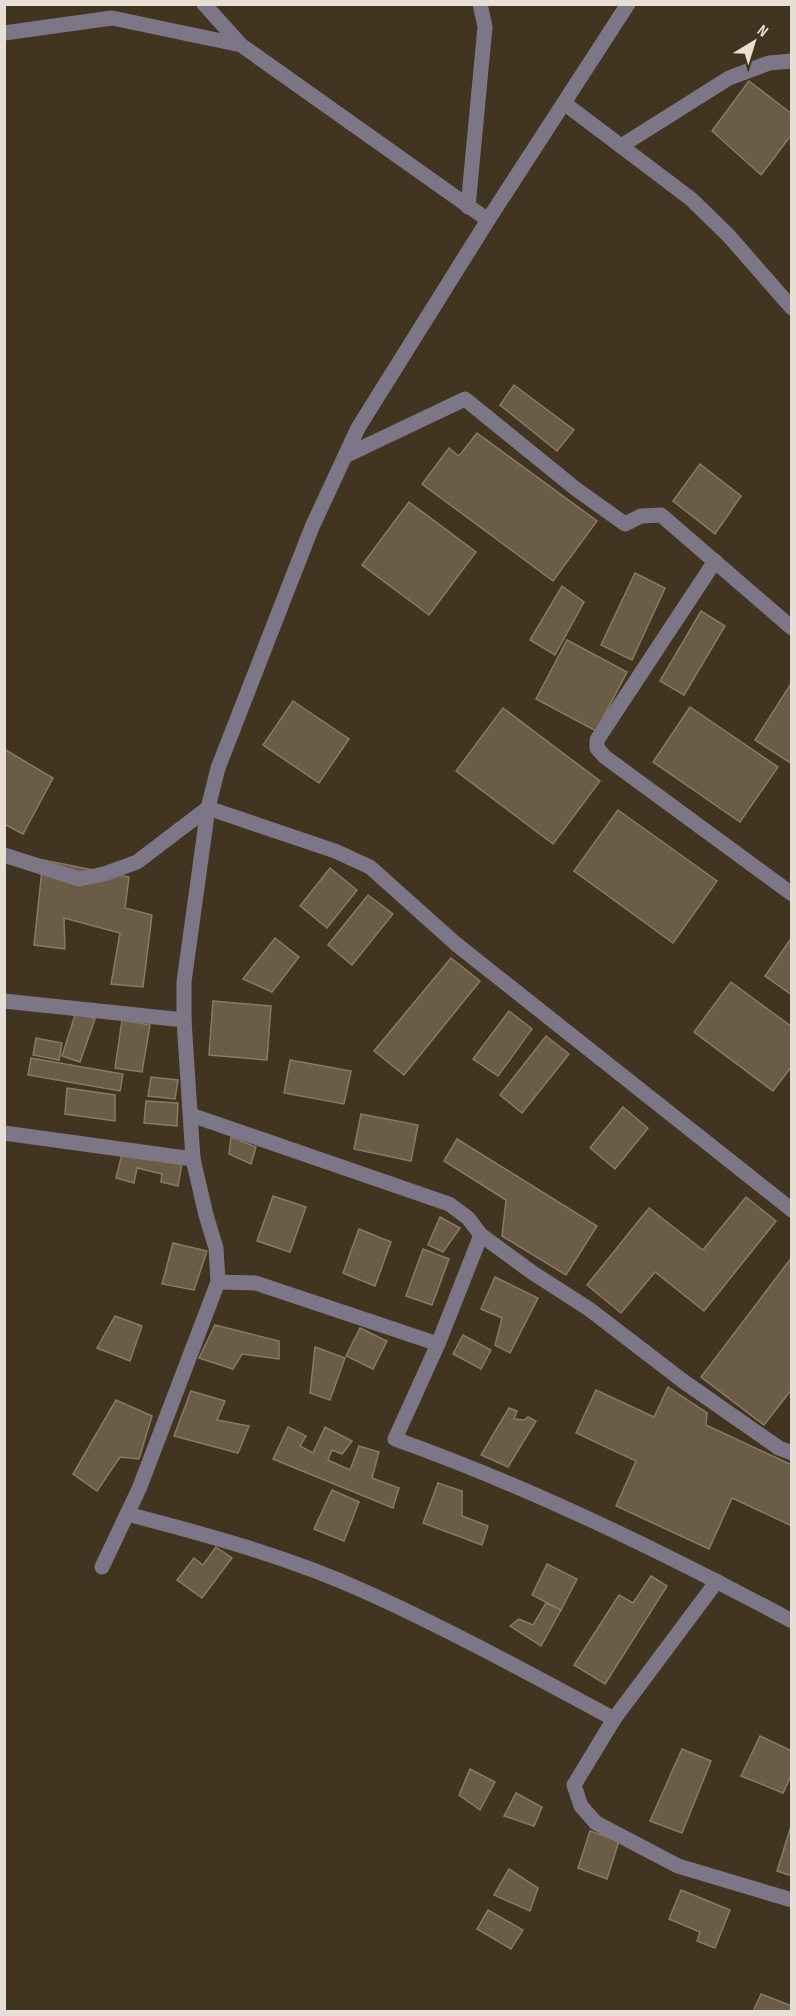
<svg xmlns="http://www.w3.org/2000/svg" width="796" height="2016" viewBox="0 0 796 2016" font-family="'Sofia Sans Condensed',sans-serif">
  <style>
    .building { fill: #6a5c47; stroke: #8a7a65; stroke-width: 1.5 }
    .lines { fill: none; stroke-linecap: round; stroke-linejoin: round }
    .minor { stroke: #7d7687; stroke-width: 15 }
  </style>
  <rect width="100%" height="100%" fill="#413420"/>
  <!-- building -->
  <g class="building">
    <polygon points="749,81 792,114 792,134 761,175 712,131"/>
    <polygon points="514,385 574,430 557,451 500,405"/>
    <polygon points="477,433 597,521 553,581 422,484 449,448 459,456"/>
    <polygon points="700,464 741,496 715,534 673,501"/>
    <polygon points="409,502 476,552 429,615 362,565"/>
    <polygon points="635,573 665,588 632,660 601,645"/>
    <polygon points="562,586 584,602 555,655 530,640"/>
    <polygon points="701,611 725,626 684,695 660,681"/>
    <polygon points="567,640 627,672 596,731 536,699"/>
    <polygon points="792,682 792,764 755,740"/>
    <polygon points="293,701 349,739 319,783 263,745"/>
    <polygon points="690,707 778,767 740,822 653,762"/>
    <polygon points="503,708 600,781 553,844 456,771"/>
    <polygon points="4,749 53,778 23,834 4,824"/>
    <polygon points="618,810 717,881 673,943 574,871"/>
    <polygon points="43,860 129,877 125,908 152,915 143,987 111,984 120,933 64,918 65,949 34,945"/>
    <polygon points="330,868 357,890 327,928 300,906"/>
    <polygon points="368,895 393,914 352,965 328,945"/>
    <polygon points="275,938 299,957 272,992 243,979"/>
    <polygon points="790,940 792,941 792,995 765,976"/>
    <polygon points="451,958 480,981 404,1075 374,1051"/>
    <polygon points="731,982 792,1027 792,1066 773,1091 694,1032"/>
    <polygon points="213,1001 271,1006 267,1060 209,1055"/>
    <polygon points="509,1011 532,1029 498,1076 473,1059"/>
    <polygon points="76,1012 95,1019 80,1062 62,1056"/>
    <polygon points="122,1020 150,1025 142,1072 115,1068"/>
    <polygon points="546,1036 569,1054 522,1113 500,1095"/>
    <polygon points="36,1038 62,1043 59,1060 33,1055"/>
    <polygon points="31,1058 123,1074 120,1091 28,1075"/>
    <polygon points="290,1060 351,1071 344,1104 284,1093"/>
    <polygon points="151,1077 178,1080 175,1099 148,1096"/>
    <polygon points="67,1088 115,1095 115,1121 65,1114"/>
    <polygon points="146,1101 178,1103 177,1126 144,1123"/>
    <polygon points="623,1107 648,1128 615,1169 590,1148"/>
    <polygon points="361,1114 418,1125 411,1161 354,1149"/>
    <polygon points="231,1137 256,1147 251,1164 229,1154"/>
    <polygon points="457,1139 597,1226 566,1275 502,1236 506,1200 444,1161"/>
    <polygon points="122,1154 182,1163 178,1186 161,1182 162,1174 137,1168 134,1183 116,1178"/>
    <polygon points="273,1196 306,1207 290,1252 257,1241"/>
    <polygon points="746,1197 776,1221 704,1311 655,1272 621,1313 587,1285 649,1208 703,1250"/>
    <polygon points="440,1217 460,1228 443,1252 428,1245"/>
    <polygon points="359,1229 391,1242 375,1286 343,1273"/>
    <polygon points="173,1243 207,1251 194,1290 162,1284"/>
    <polygon points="423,1249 449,1259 432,1305 406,1296"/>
    <polygon points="792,1257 792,1389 764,1425 701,1377"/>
    <polygon points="495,1277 538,1298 510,1353 495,1345 502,1318 481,1309"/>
    <polygon points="115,1316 142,1326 130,1361 97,1348"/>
    <polygon points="215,1325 279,1341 279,1359 242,1354 233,1369 199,1358"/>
    <polygon points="360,1328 387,1341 373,1369 346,1356"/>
    <polygon points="463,1335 491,1350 481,1369 453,1354"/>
    <polygon points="315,1347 345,1358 330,1400 310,1393"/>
    <polygon points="668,1387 707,1413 706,1425 792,1465 792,1526 732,1498 709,1549 616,1506 636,1461 576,1433 596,1390 654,1417"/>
    <polygon points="191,1391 225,1401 217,1420 249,1426 238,1453 174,1436"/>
    <polygon points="116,1400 152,1416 139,1459 120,1457 97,1491 73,1474"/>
    <polygon points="509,1408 517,1411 514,1419 524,1420 528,1417 536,1421 508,1467 481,1455"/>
    <polygon points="288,1427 306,1436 300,1446 313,1453 325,1427 352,1441 342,1454 332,1450 328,1460 350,1470 359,1446 379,1452 372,1478 399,1488 393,1508 273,1459"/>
    <polygon points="438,1483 462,1491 462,1516 488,1526 482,1545 423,1523"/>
    <polygon points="332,1490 359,1502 344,1541 314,1529"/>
    <polygon points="216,1547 232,1558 202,1598 177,1580 194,1558 203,1565"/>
    <polygon points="547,1564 577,1579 561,1610 532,1595"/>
    <polygon points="651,1576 667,1586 605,1684 574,1665 619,1595 633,1603"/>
    <polygon points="546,1603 561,1610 541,1646 510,1626 519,1619 533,1625"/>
    <polygon points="760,1736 792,1751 792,1774 783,1793 741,1776"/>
    <polygon points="682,1749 711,1761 682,1833 650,1821"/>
    <polygon points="470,1769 495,1782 480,1810 459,1795"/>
    <polygon points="516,1793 542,1807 534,1826 504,1816"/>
    <polygon points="792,1823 792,1876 777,1871"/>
    <polygon points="590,1831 619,1841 607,1879 578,1868"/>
    <polygon points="509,1869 538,1888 530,1911 494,1895"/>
    <polygon points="681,1890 730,1910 715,1948 697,1941 700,1932 669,1919"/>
    <polygon points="488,1910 523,1930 511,1949 477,1929"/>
    <polygon points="761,1994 792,2006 792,2012 753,2012"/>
  </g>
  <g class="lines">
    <!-- minor -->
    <g class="minor">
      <polyline points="204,4 241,45 488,220"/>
      <polyline points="4,33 112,18 241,45"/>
      <polyline points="564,103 691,199 728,235 792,308"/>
      <polyline points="621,146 729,78 769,63 792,61"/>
      <polyline points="468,207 485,27 480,4"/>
      <polyline points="345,456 465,399 576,489 625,524 641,516 661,515 792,628"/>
      <polyline points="715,561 597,740 597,748 605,757 792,894"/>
      <polyline points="4,855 79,879 104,874 137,862 208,808 335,851 370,867 456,944 792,1210"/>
      <polyline points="4,1001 184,1020"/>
      <polyline points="191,1115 449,1204 468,1218 481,1235 533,1273 589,1309 683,1381 779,1448 792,1453"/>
      <polyline points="4,1133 193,1159"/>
      <path d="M481 1235 438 1344 395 1439C532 1488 663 1552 792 1621"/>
      <polyline points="218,1282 256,1283 438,1344"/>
      <path d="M127 1514C208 1535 289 1557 366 1592 450 1630 532 1675 614 1719"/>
      <polyline points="102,1567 139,1489 218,1282 216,1248 206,1215 193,1159 184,1020 184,982 208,808 218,768 312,527 358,428 488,220 628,4"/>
      <polyline points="717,1581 614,1719 574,1785 581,1806 596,1823 678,1866 792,1900"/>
    </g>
  </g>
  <!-- border -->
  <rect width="796" height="2016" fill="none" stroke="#e7dfd3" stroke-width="12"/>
  <!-- north arrow -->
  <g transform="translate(754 42) rotate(38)" stroke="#413420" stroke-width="4.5" paint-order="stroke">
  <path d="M0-4.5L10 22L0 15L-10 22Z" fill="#e7dfd3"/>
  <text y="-9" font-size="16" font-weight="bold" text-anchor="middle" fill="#e7dfd3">N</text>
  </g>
</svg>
